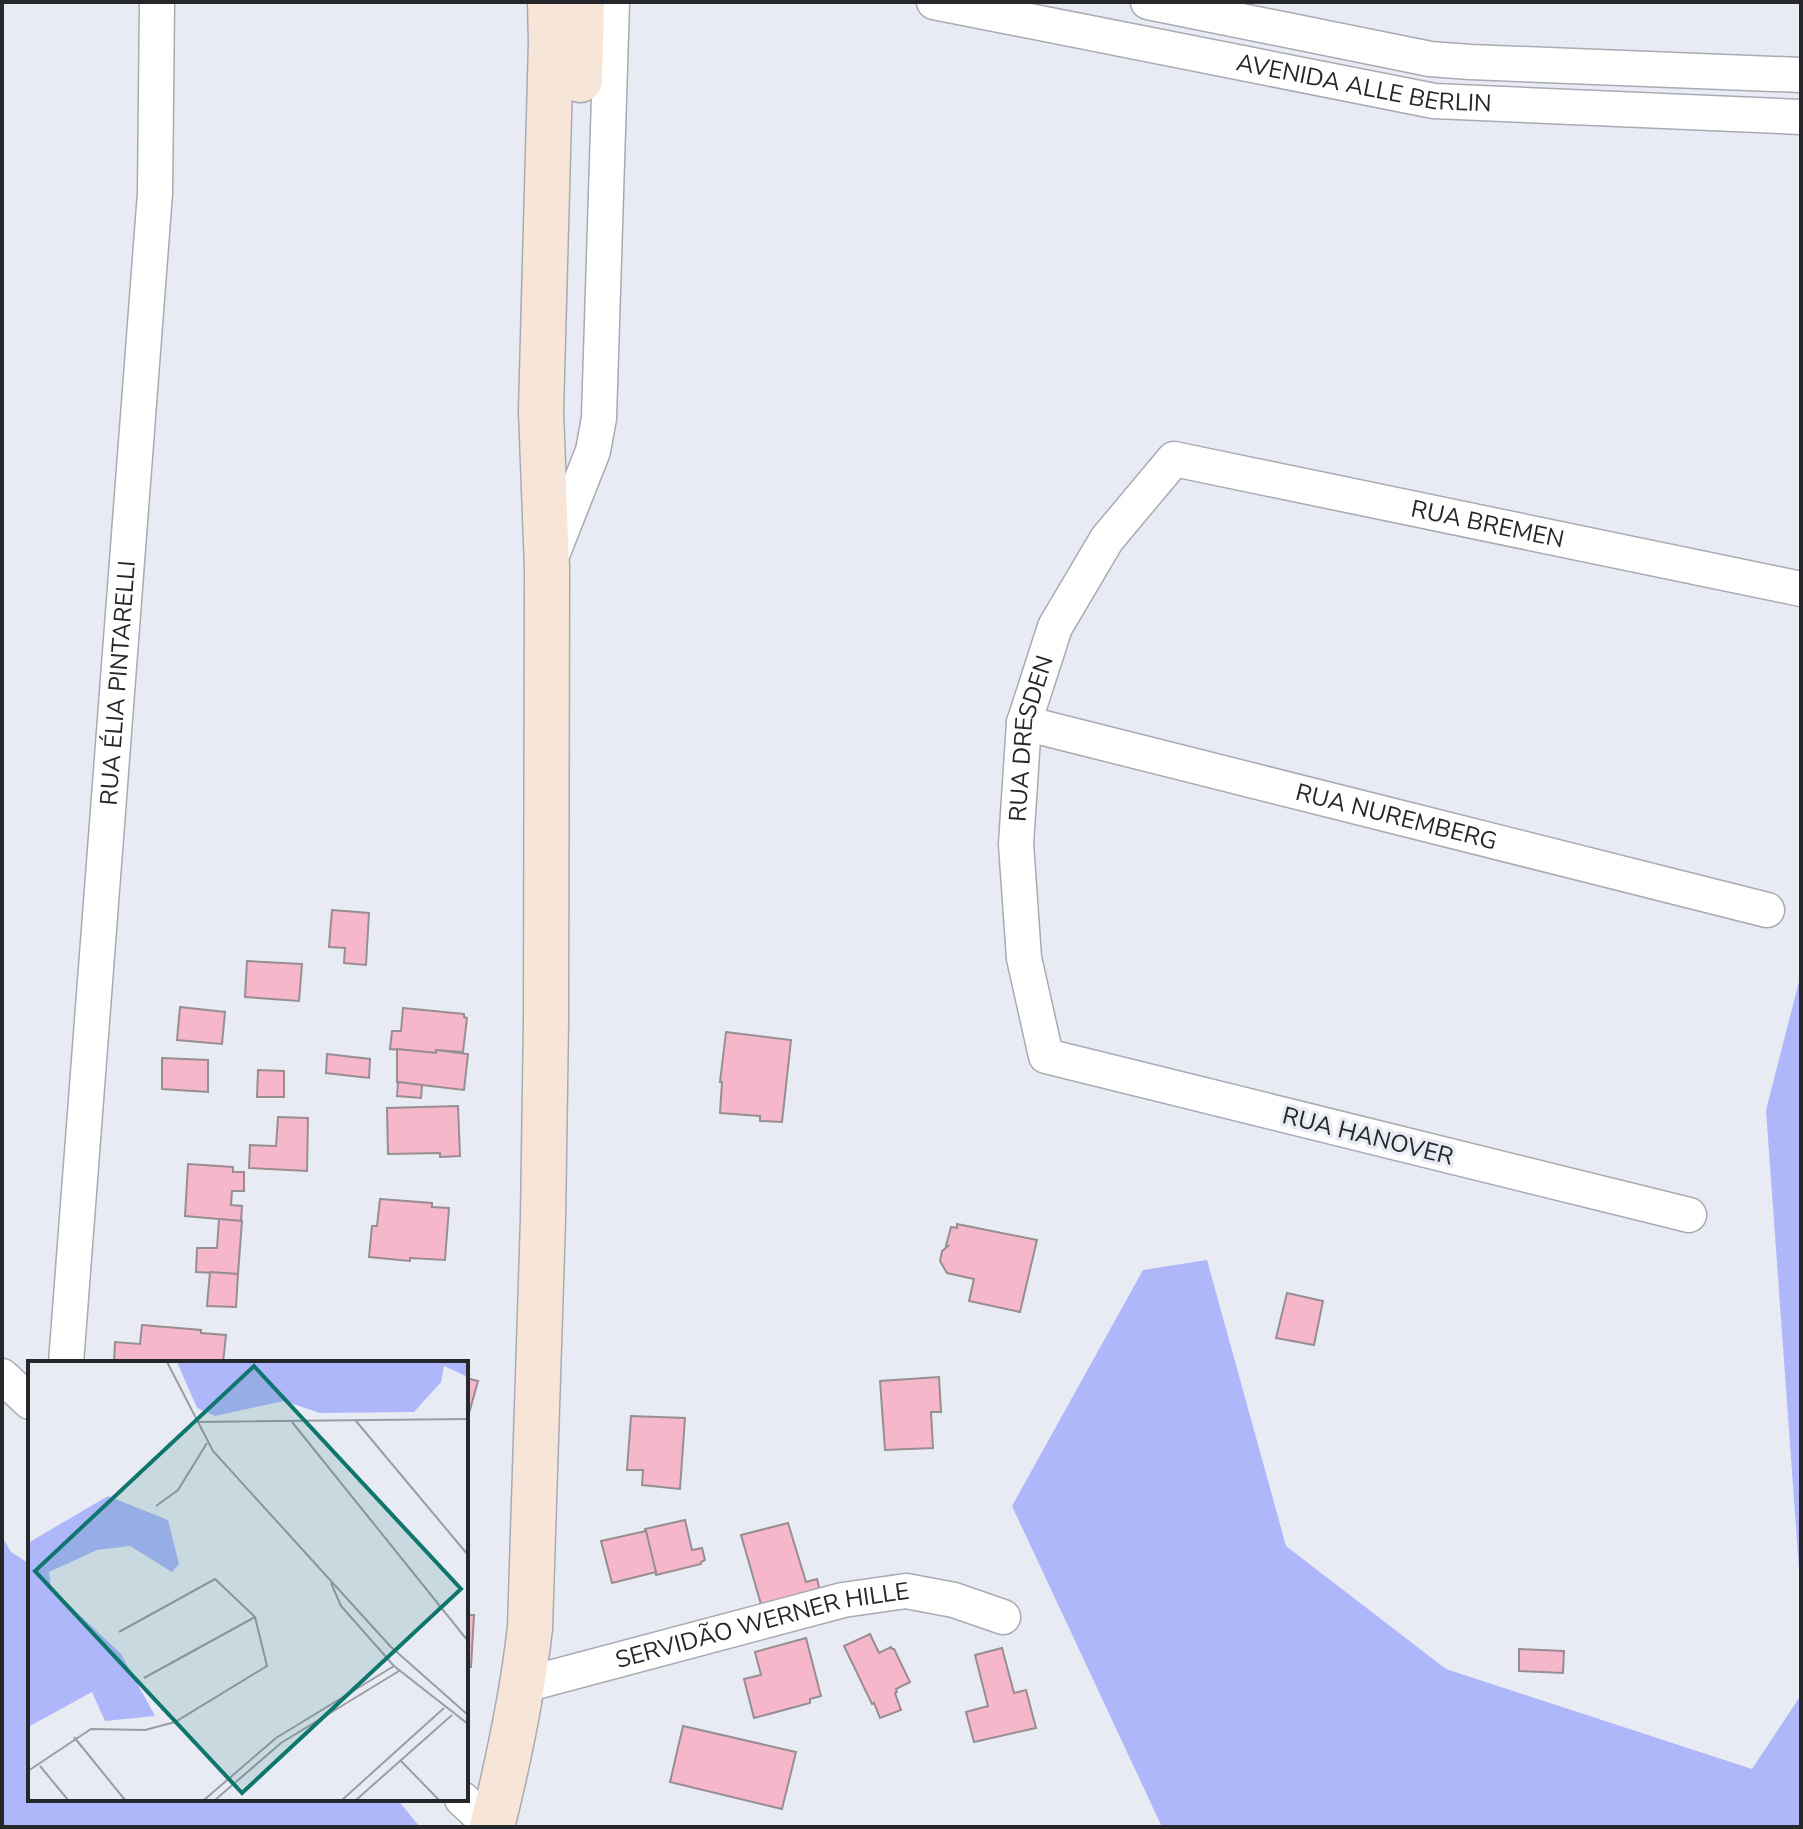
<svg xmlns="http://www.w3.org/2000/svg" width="1803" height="1829" viewBox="0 0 1803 1829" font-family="'Nunito Sans',sans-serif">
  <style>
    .forest { fill: #afb7fb }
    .building { fill: #f6b7cb; stroke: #978e91; stroke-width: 2 }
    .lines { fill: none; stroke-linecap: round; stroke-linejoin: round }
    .minor-casing { stroke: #a9aab3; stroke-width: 37 }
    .secondary-casing { stroke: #a9aab3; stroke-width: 47 }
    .minor { stroke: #fff; stroke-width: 34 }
    .secondary { stroke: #f7e6d7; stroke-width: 44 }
    .labels { text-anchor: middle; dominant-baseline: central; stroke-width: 7; stroke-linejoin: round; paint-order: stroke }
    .street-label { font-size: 24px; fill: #26272a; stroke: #e9ebf4 }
    .inset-road { fill: none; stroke: #9b9da3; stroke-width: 2 }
    .view { fill: #0f766e; fill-opacity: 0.15; stroke: #0f766e; stroke-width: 4 }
    .inset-edge { fill: none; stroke: #26272a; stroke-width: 4 }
  </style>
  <rect width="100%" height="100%" fill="#e9ebf4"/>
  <!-- forest -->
  <g class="forest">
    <polygon points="1801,974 1801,1597 1766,1110"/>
    <polygon points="1207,1260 1286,1546 1446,1669 1752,1769 1801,1695 1801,1827 1162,1827 1012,1506 1143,1270"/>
    <polygon points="2,1536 11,1552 30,1564 30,1799 397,1799 420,1827 2,1827"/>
  </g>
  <!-- building -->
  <g class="building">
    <polygon points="332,910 369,913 366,965 344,963 345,948 329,947"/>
    <polygon points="247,961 302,964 299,1001 245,997"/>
    <polygon points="180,1007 225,1012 222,1044 177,1040"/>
    <polygon points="403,1008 464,1014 464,1017 467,1018 463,1052 436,1050 436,1053 390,1049 392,1031 401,1031"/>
    <polygon points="726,1032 791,1040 782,1122 760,1121 760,1116 720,1113 722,1082 720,1082"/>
    <polygon points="397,1049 436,1053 436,1050 468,1054 464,1090 397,1082"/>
    <polygon points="327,1054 370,1059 369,1078 326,1073"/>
    <polygon points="162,1058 208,1060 208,1092 162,1089"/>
    <polygon points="258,1070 284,1071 284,1097 257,1097"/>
    <polygon points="398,1082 422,1085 421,1098 397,1096"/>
    <polygon points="458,1106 460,1156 440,1157 440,1153 388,1154 387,1108"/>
    <polygon points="278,1117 308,1118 307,1171 249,1168 250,1145 276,1146"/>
    <polygon points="188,1164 233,1167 233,1172 244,1172 244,1191 232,1191 231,1205 242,1206 241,1221 185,1216"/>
    <polygon points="380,1199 432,1203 432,1207 449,1208 445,1260 410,1258 410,1261 369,1257 372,1226 377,1226"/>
    <polygon points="219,1219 242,1221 238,1274 196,1272 197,1248 217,1248"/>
    <polygon points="957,1224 1037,1240 1020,1312 969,1301 974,1279 947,1273 940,1261 942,1251 948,1246 946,1246 951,1227 957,1228"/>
    <polygon points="210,1272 238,1274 236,1307 207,1306"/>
    <polygon points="1287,1293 1323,1301 1314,1345 1276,1338"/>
    <polygon points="142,1325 201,1330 201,1333 226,1335 223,1363 114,1363 115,1342 140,1344"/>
    <polygon points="939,1377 941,1412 931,1412 933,1448 885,1450 880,1381"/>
    <polygon points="466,1378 478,1381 466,1424"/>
    <polygon points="631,1416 685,1418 680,1489 642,1485 643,1470 627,1470"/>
    <polygon points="685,1520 692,1550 702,1548 705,1560 701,1562 701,1564 656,1575 645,1529"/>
    <polygon points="788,1523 806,1582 817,1579 823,1603 765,1618 741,1535"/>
    <polygon points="646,1531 656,1572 612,1583 601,1541"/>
    <polygon points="466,1615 474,1615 471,1667 466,1667"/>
    <polygon points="870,1634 879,1653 891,1647 892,1649 894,1649 910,1682 896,1689 897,1692 895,1693 901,1710 880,1718 874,1703 872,1704 844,1646"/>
    <polygon points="806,1638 821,1696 810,1699 810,1703 754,1718 744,1679 761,1675 755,1652"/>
    <polygon points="1002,1648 1014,1693 1026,1690 1036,1728 974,1742 966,1712 988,1706 975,1655"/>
    <polygon points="1519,1649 1564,1651 1563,1673 1519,1671"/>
    <polygon points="683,1726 796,1752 782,1809 670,1782"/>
  </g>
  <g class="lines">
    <defs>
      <g id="minor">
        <path id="s1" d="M934 2 1434 101 1801 117"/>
        <polyline points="1148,2 1430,59 1470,62 1801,75"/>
        <polyline points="550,560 593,451 599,418 612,2"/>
        <path id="s2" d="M1024 723 1767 910"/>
        <path id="s3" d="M1689 1215 1046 1056 1024 958 1016 844 1024 723 1055 627 1107 539 1174 459 1801 589"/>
        <path id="s4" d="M66 1363 155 193 157 2"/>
        <polyline points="2,1376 30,1402"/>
        <path id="s5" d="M524 1685 843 1600 906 1591 954 1600 1003 1617"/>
        <polyline points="462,1799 492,1827"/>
      </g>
      <g id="secondary">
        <polyline points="580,80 582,2"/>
        <path d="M492 1827C509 1759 522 1697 530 1628L543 1219 546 1021 547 568 541 411 551 42 550 2"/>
      </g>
    </defs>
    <!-- minor casing -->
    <use href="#minor" class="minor-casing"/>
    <!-- secondary casing -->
    <use href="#secondary" class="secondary-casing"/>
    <!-- minor -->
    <use href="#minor" class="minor"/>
    <!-- secondary -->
    <use href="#secondary" class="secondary"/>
  </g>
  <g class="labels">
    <!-- street labels -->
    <g class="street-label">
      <text stroke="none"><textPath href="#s1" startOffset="438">AVENIDA ALLE BERLIN</textPath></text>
      <text stroke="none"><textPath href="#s3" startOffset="1626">RUA BREMEN</textPath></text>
      <text stroke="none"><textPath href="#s4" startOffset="682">RUA ÉLIA PINTARELLI</textPath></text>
      <text stroke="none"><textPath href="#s3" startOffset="984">RUA DRESDEN</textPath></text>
      <text stroke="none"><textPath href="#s2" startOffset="384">RUA NUREMBERG</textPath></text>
      <text transform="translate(1368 1136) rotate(14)">RUA HANOVER</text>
      <text stroke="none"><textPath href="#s5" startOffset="246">SERVIDÃO WERNER HILLE</textPath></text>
    </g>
  </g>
  <!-- overview -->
  <g transform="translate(28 1361)">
    <rect width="440" height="440" fill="#e9ebf4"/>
    <path d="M149 1H440V16L416 5 413 21 386 51 292 52 256 40 187 55 169 47ZM80 135 140 159 151 203 144 211 102 185 69 189 21 211 23 227 93 293 127 355 77 360 64 331 0 366V182Z" fill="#afb7fb"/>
    <path class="inset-road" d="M139 1 185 90 362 285 440 354M328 60 440 194M169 61 440 58M264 61 440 280M128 145 150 129 179 82M303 222 313 245 366 305 440 363M116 317 227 256M46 376 97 439M372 399 411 439M12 405 40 439M0 410 63 368 117 369 147 361 239 305 227 256 187 218 91 271M176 439 248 377 366 305M187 439 253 382 371 310M314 439 416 347M328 439 424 354"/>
    <path class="view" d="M226 5 433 228 214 432 7 210Z"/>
    <rect width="440" height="440" class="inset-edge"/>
  </g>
  <!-- border -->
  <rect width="1803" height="1829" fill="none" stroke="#26272a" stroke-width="8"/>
</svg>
